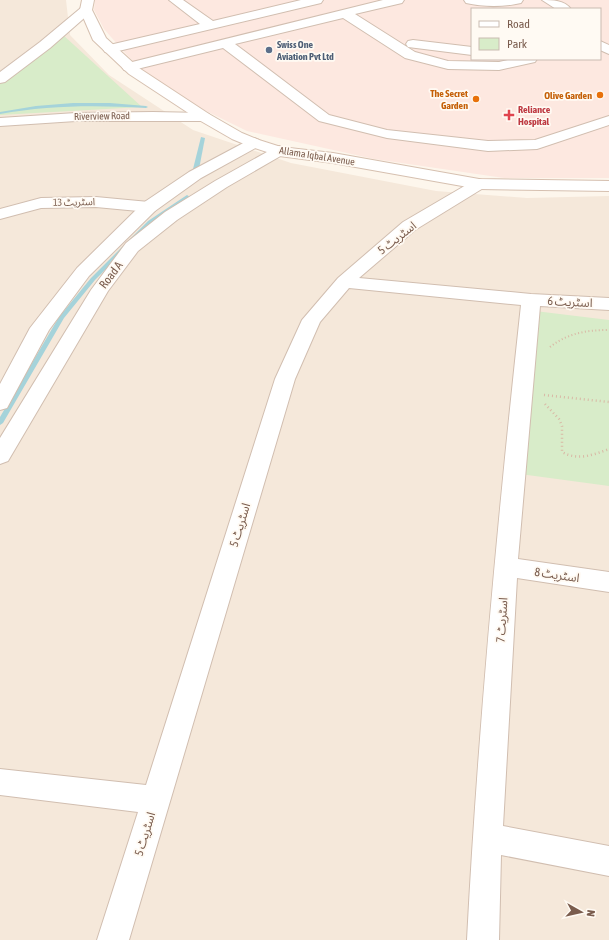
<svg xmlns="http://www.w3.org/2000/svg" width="609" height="940" viewBox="0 0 609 940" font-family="'Asap Condensed','Noto Sans Arabic',sans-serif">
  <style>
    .residential { fill: #f5e8da }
    .commercial { fill: #fde8e0; fill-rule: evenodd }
    .green { fill: #d8ecc9 }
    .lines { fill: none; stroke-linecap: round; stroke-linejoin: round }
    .stream { fill: #a5d3da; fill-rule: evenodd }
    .minor-casing { stroke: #d1beb0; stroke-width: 2 }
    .tertiary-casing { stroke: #d1beb0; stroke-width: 2 }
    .secondary-casing { stroke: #d6c0b0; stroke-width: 2 }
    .path-far1 { stroke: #d9b8a5; stroke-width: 2; stroke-dasharray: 1 2.5; stroke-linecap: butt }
    .path { stroke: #d9b8a5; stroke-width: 2.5; stroke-dasharray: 1 3; stroke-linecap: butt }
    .minor { fill: #fff; fill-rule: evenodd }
    .tertiary { fill: #fff; fill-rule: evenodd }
    .secondary { fill: #fff; fill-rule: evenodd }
    .service-dot { fill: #5c6f8a; stroke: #fffaf3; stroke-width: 1.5 }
    .food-dot { fill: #e8710a; stroke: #fffaf3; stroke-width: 1.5 }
    .health-dot { fill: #e0444e; stroke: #fffaf3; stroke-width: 1.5 }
    .labels { text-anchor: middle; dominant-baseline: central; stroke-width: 3.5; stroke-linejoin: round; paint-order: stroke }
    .far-service-label { font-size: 10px; font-weight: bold; fill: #4e5e75; stroke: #fffaf3; text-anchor: start }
    .far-food-label { font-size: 10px; font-weight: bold; fill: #c56008; stroke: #fffaf3; text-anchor: end }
    .far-health-label { font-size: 10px; font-weight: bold; fill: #be3a42; stroke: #fffaf3; text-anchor: start }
    .far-street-label { font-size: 10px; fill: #7a5c4d; stroke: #fffaf3 }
    .street-label { font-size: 12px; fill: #7a5c4d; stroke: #fffaf3 }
  </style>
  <rect width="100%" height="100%" fill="#fdf6ec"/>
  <!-- residential -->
  <polygon class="residential" points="0,0 66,0 70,35 109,75 193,130 291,163 436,191 527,198 609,196 609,940 0,940"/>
  <!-- commercial -->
  <path class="commercial" d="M95 0H609V178H504L374 159 247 131 202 109 143 71 125 53 104 29 94 10ZM472 9H600V59H472Z"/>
  <!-- green -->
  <g class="green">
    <polygon points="63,35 142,107 0,115 0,81"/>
    <polygon points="535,311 609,320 609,486 520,474"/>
  </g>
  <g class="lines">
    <!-- stream -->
    <g class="stream">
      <path d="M73 103H110L146 106 148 107 146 108C97 105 49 105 0 114V112L36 106Z"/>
      <polygon points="201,137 205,138 199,169 196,171 193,169"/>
      <polygon points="187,195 190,197 189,198 152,223 95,280 64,318 3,423 0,425 0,417 59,317 91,278 148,221"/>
    </g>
    <defs>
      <g id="minor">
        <polygon points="169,0 183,0 213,21 301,0 323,0 321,3 110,53 105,52 103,49 105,46 200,24"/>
        <polygon points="383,0 404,0 402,3 355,14 415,52 448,61 499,62 512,59 537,59 535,62 499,70 448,69 405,58 343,18 235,44 329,115 387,130 488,141 535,140 609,116 609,125 537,149 488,151 387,138 319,121 223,48 129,71 124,70 122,67 124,64"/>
        <path d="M464 0H523L521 3C504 7 483 7 466 3Z"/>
        <path d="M542 0C553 0 564 0 571 9H556Z"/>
        <polygon points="413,40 472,47 472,55 408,47 406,44 408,41"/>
        <polygon points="600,41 609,45 609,54 600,50"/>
        <path d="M479 179 485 181 487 184 485 187 415 230 359 278 531 294 609 298V310L540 306 518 559 609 572V592L517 578 503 826 609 846V876L501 855 499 940H467C478 727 498 516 521 305L349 288 320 322 295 379 129 940H97L138 812 0 795V769L146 785 275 379 302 320 338 278 403 222 473 181Z"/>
        <polygon points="96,197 149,202 155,203 157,207 155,211 149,212 96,207 41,208 0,219 0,209 41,198"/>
      </g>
      <g id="tertiary">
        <polygon points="86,6 90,7 92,10 90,13 50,48 5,82 0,83 0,72 40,42 82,7"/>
        <polygon points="153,112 204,113 209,114 211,117 209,120 204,121 76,121 0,126 0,118 76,113"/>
        <polygon points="254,138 259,140 262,143 259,146 201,178 155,211 89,276 49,330 7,408 0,410 0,384 30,328 77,268 143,203 189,172 249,140"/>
        <polygon points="279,146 284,148 287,151 284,154 227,187 177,220 138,251 108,291 8,461 0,464 0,438 91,290 126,243 165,212 215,181 274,148"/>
      </g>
      <polygon id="secondary" points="82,0 94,0 92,10 106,38 139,68 209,114 242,133 259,140 281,147 333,153 479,179 609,181 609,191 479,189 333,163 279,156 249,146 232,139 199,120 129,74 93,40 80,10"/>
    </defs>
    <!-- minor casing -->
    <use href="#minor" class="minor-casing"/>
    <!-- tertiary casing -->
    <use href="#tertiary" class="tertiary-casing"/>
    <!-- secondary casing -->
    <use href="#secondary" class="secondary-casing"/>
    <!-- path-far1 -->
    <path class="path-far1" d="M550 347C568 333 587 330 609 330"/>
    <!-- path -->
    <g class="path">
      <polyline points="544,395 609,402"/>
      <path d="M545 404 559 419 562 426V452C578 461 593 455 609 449"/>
    </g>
    <!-- minor -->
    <use href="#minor" class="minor"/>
    <!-- tertiary -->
    <use href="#tertiary" class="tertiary"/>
    <!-- secondary -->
    <use href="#secondary" class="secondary"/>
  </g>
  <!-- markers -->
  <circle class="service-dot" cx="269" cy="50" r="4"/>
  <g class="food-dot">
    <circle cx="600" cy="95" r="4"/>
    <circle cx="476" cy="99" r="4"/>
  </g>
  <path class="health-dot" d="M507 109h4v4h4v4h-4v4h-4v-4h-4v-4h4z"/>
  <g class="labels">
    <!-- far-service labels -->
    <g class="far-service-label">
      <text x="277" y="44">Swiss One<tspan x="277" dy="12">Aviation Pvt Ltd</tspan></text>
    </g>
    <!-- far-food labels -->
    <g class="far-food-label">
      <text x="468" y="93">The Secret<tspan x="468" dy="12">Garden</tspan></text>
      <text x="592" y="95">Olive Garden</text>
    </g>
    <!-- far-health labels -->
    <g class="far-health-label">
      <text x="518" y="109">Reliance<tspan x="518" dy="12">Hospital</tspan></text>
    </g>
    <!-- far-street labels -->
    <g class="far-street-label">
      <text transform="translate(102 116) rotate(-1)">Riverview Road</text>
      <text transform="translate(317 156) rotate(9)">Allama Iqbal Avenue</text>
      <text transform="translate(74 202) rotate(-1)">اسٹریٹ 13</text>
    </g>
    <!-- street labels -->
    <g class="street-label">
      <text transform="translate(397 238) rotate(-38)">اسٹریٹ 5</text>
      <text transform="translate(111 275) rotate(-53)">Road A</text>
      <text transform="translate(570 302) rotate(3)">اسٹریٹ 6</text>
      <text transform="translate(240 525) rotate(-73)">اسٹریٹ 5</text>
      <text transform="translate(557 575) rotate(8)">اسٹریٹ 8</text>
      <text transform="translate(502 620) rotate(-86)">اسٹریٹ 7</text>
      <text transform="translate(145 834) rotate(-73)">اسٹریٹ 5</text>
    </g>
  </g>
  <!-- legend -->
  <rect x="471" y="8" width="130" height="52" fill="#fffaf3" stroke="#cabbb1"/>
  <rect x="479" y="21" width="20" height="6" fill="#ffffff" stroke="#cabbb1"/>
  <text x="507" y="28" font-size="12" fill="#7a5c4d">Road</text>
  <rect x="479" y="38" width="20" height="12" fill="#d8ecc9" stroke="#cabbb1"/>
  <text x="507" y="48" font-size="12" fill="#7a5c4d">Park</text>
  <!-- north arrow -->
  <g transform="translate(581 912) rotate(98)" stroke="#fffaf3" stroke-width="3" paint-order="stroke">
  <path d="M0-3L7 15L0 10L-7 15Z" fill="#7a5c4d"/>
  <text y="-6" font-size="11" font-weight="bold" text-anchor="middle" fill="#7a5c4d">N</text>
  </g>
</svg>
